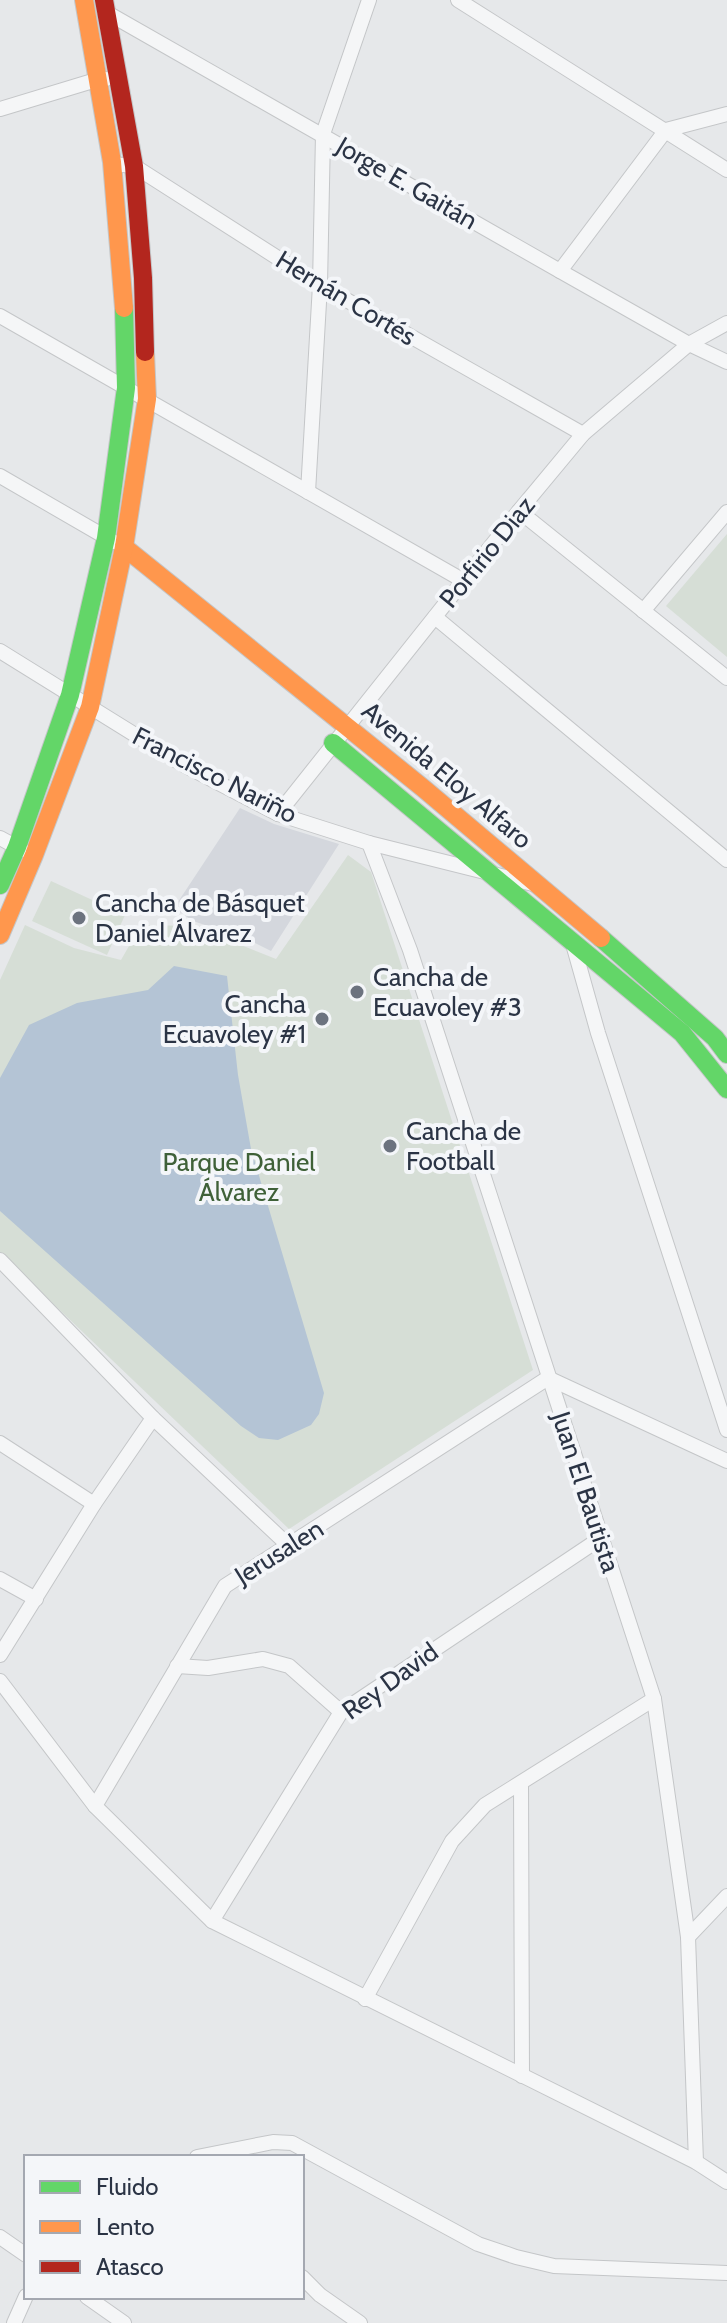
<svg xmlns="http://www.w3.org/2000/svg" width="727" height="2323" viewBox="0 0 727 2323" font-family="Cabin,sans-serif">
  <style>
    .built { fill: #d4d7dd }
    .green { fill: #d6ded6 }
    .water { fill: #b4c4d5 }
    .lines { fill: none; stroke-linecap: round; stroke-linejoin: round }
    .street-casing { stroke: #c4c6c8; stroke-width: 16 }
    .fast-casing { stroke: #c4c6c8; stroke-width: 20 }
    .slow-casing { stroke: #c4c6c8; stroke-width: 20 }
    .jam-casing { stroke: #c4c6c8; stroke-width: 20 }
    .street { stroke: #f5f6f7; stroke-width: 14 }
    .fast { stroke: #63d668; stroke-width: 18 }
    .slow { stroke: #ff974d; stroke-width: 18 }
    .jam { stroke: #b3261e; stroke-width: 18 }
    .poi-dot { fill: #6c737f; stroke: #f4f6f9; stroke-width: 3 }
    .labels { text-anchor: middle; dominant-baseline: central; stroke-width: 8; stroke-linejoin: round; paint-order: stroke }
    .street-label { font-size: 26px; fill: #2b3445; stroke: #f4f6f9 }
    .poi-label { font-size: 26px; fill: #2b3445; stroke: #f4f6f9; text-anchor: start }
    .park-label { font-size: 26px; fill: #3f6138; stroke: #f4f6f9 }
  </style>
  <rect width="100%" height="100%" fill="#e6e8ea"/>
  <!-- built -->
  <polygon class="built" points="240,808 274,824 339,844 271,951 247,939 193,921 174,908"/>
  <!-- green -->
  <g class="green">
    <polygon points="727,534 727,657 666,606"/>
    <polygon points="348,855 371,872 533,1370 289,1529 0,1253 0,980 25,925 74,948 121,960 141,925 193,926 276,959"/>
    <polygon points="51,881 125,915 107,955 32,921"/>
  </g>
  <!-- water -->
  <polygon class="water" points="174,966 227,976 238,1075 251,1149 324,1393 319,1414 311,1425 278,1440 259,1438 241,1426 0,1211 0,1078 29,1025 77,1003 148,990"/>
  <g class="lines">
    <defs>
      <g id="street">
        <polyline points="458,0 727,170"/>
        <polyline points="104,11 560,271 689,344 727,362"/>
        <polyline points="0,109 96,80 106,79"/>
        <polyline points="112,164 134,166 320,285 583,434"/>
        <polyline points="560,271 666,130 727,114"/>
        <polyline points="0,316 464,581"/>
        <polyline points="0,476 114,542"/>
        <polyline points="308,492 320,285 323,134 369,0"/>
        <polyline points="519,511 727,678"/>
        <polyline points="643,611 727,512"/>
        <polyline points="435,617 727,860"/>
        <polyline points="0,651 182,764 278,814 369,843 537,885"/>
        <polyline points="278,814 519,511 583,434 689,344 727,323"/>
        <polyline points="0,838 22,850"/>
        <polyline points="369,843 410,950 654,1699 688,1937 696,2162"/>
        <polyline points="573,944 598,1033 727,1430"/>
        <polyline points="0,1260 153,1418 289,1546"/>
        <polyline points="548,1378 727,1461"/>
        <polyline points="0,1443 94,1504"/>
        <polyline points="0,1579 36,1599"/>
        <polyline points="0,1655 94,1504 153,1418"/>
        <polyline points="177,1666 208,1668 263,1659 289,1666 341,1712"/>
        <polyline points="0,1681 95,1806 212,1921 696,2162 727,2182"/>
        <polyline points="521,1783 522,2076"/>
        <polyline points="95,1806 225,1586 548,1378"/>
        <polyline points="212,1921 341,1712 601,1538"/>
        <polyline points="688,1937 727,1896"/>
        <polyline points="365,1999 452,1841 485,1805 654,1699"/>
        <polyline points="197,2157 273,2142 292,2143 478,2244 516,2257 554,2266 727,2273"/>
        <polyline points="0,2237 26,2255"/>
        <polyline points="302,2277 320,2295 360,2323"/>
        <polyline points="87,2297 124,2323"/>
        <polyline points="14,2323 26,2296"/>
      </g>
      <g id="fast">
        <polyline points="333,743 682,1033 727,1089"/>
        <polyline points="0,885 17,847 70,695 106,538 126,388 124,308"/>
        <polyline points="601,938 715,1038 727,1054"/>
      </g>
      <g id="slow">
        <polyline points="84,0 112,162 124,308"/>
        <polyline points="124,547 423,788 601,938"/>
        <polyline points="0,935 34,855 90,707 124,547 147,399 145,352"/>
      </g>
      <polyline id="jam" points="104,0 134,166 143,278 145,352"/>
    </defs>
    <!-- street casing -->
    <use href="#street" class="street-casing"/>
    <!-- fast casing -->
    <use href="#fast" class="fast-casing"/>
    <!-- slow casing -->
    <use href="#slow" class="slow-casing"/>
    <!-- jam casing -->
    <use href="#jam" class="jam-casing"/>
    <!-- street -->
    <use href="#street" class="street"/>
    <!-- fast -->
    <use href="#fast" class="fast"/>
    <!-- slow -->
    <use href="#slow" class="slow"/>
    <!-- jam -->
    <use href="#jam" class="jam"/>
  </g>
  <!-- markers -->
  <g class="poi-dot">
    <circle cx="79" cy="918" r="8"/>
    <circle cx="357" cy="992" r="8"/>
    <circle cx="322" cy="1019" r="8"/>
    <circle cx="390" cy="1146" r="8"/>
  </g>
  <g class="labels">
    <!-- street labels -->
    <g class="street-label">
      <text transform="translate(407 183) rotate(30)">Jorge E. Gaitán</text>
      <text transform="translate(346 298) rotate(31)">Hernán Cortés</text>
      <text transform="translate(487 552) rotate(-51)">Porfirio Diaz</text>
      <text transform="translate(215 775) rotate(27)">Francisco Nariño</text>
      <text transform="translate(447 775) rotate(40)">Avenida Eloy Alfaro</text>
      <text transform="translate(586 1492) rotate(72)">Juan El Bautista</text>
      <text transform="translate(279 1552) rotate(-32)">Jerusalen</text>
      <text transform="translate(390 1681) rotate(-36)">Rey David</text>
    </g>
    <!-- poi labels -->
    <g class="poi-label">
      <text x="95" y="903">Cancha de Básquet<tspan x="95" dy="30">Daniel Álvarez</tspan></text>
      <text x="373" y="977">Cancha de<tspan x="373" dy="30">Ecuavoley #3</tspan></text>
      <text x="306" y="1004" text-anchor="end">Cancha<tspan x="306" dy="30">Ecuavoley #1</tspan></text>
      <text x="406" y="1131">Cancha de<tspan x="406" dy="30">Football</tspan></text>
    </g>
    <!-- park labels -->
    <g class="park-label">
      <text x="239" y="1162">Parque Daniel<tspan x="239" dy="30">Álvarez</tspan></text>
    </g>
  </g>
  <!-- legend -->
  <rect x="24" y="2155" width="280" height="144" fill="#f4f6f9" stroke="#a4a8b1" stroke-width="2"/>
  <rect x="40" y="2181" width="40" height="12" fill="#63d668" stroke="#a4a8b1" stroke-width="2"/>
  <text x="96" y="2195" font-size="24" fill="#2b3445">Fluido</text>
  <rect x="40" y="2221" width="40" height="12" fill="#ff974d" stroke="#a4a8b1" stroke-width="2"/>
  <text x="96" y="2235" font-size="24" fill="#2b3445">Lento</text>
  <rect x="40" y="2261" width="40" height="12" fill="#b3261e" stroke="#a4a8b1" stroke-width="2"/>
  <text x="96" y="2275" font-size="24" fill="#2b3445">Atasco</text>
</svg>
